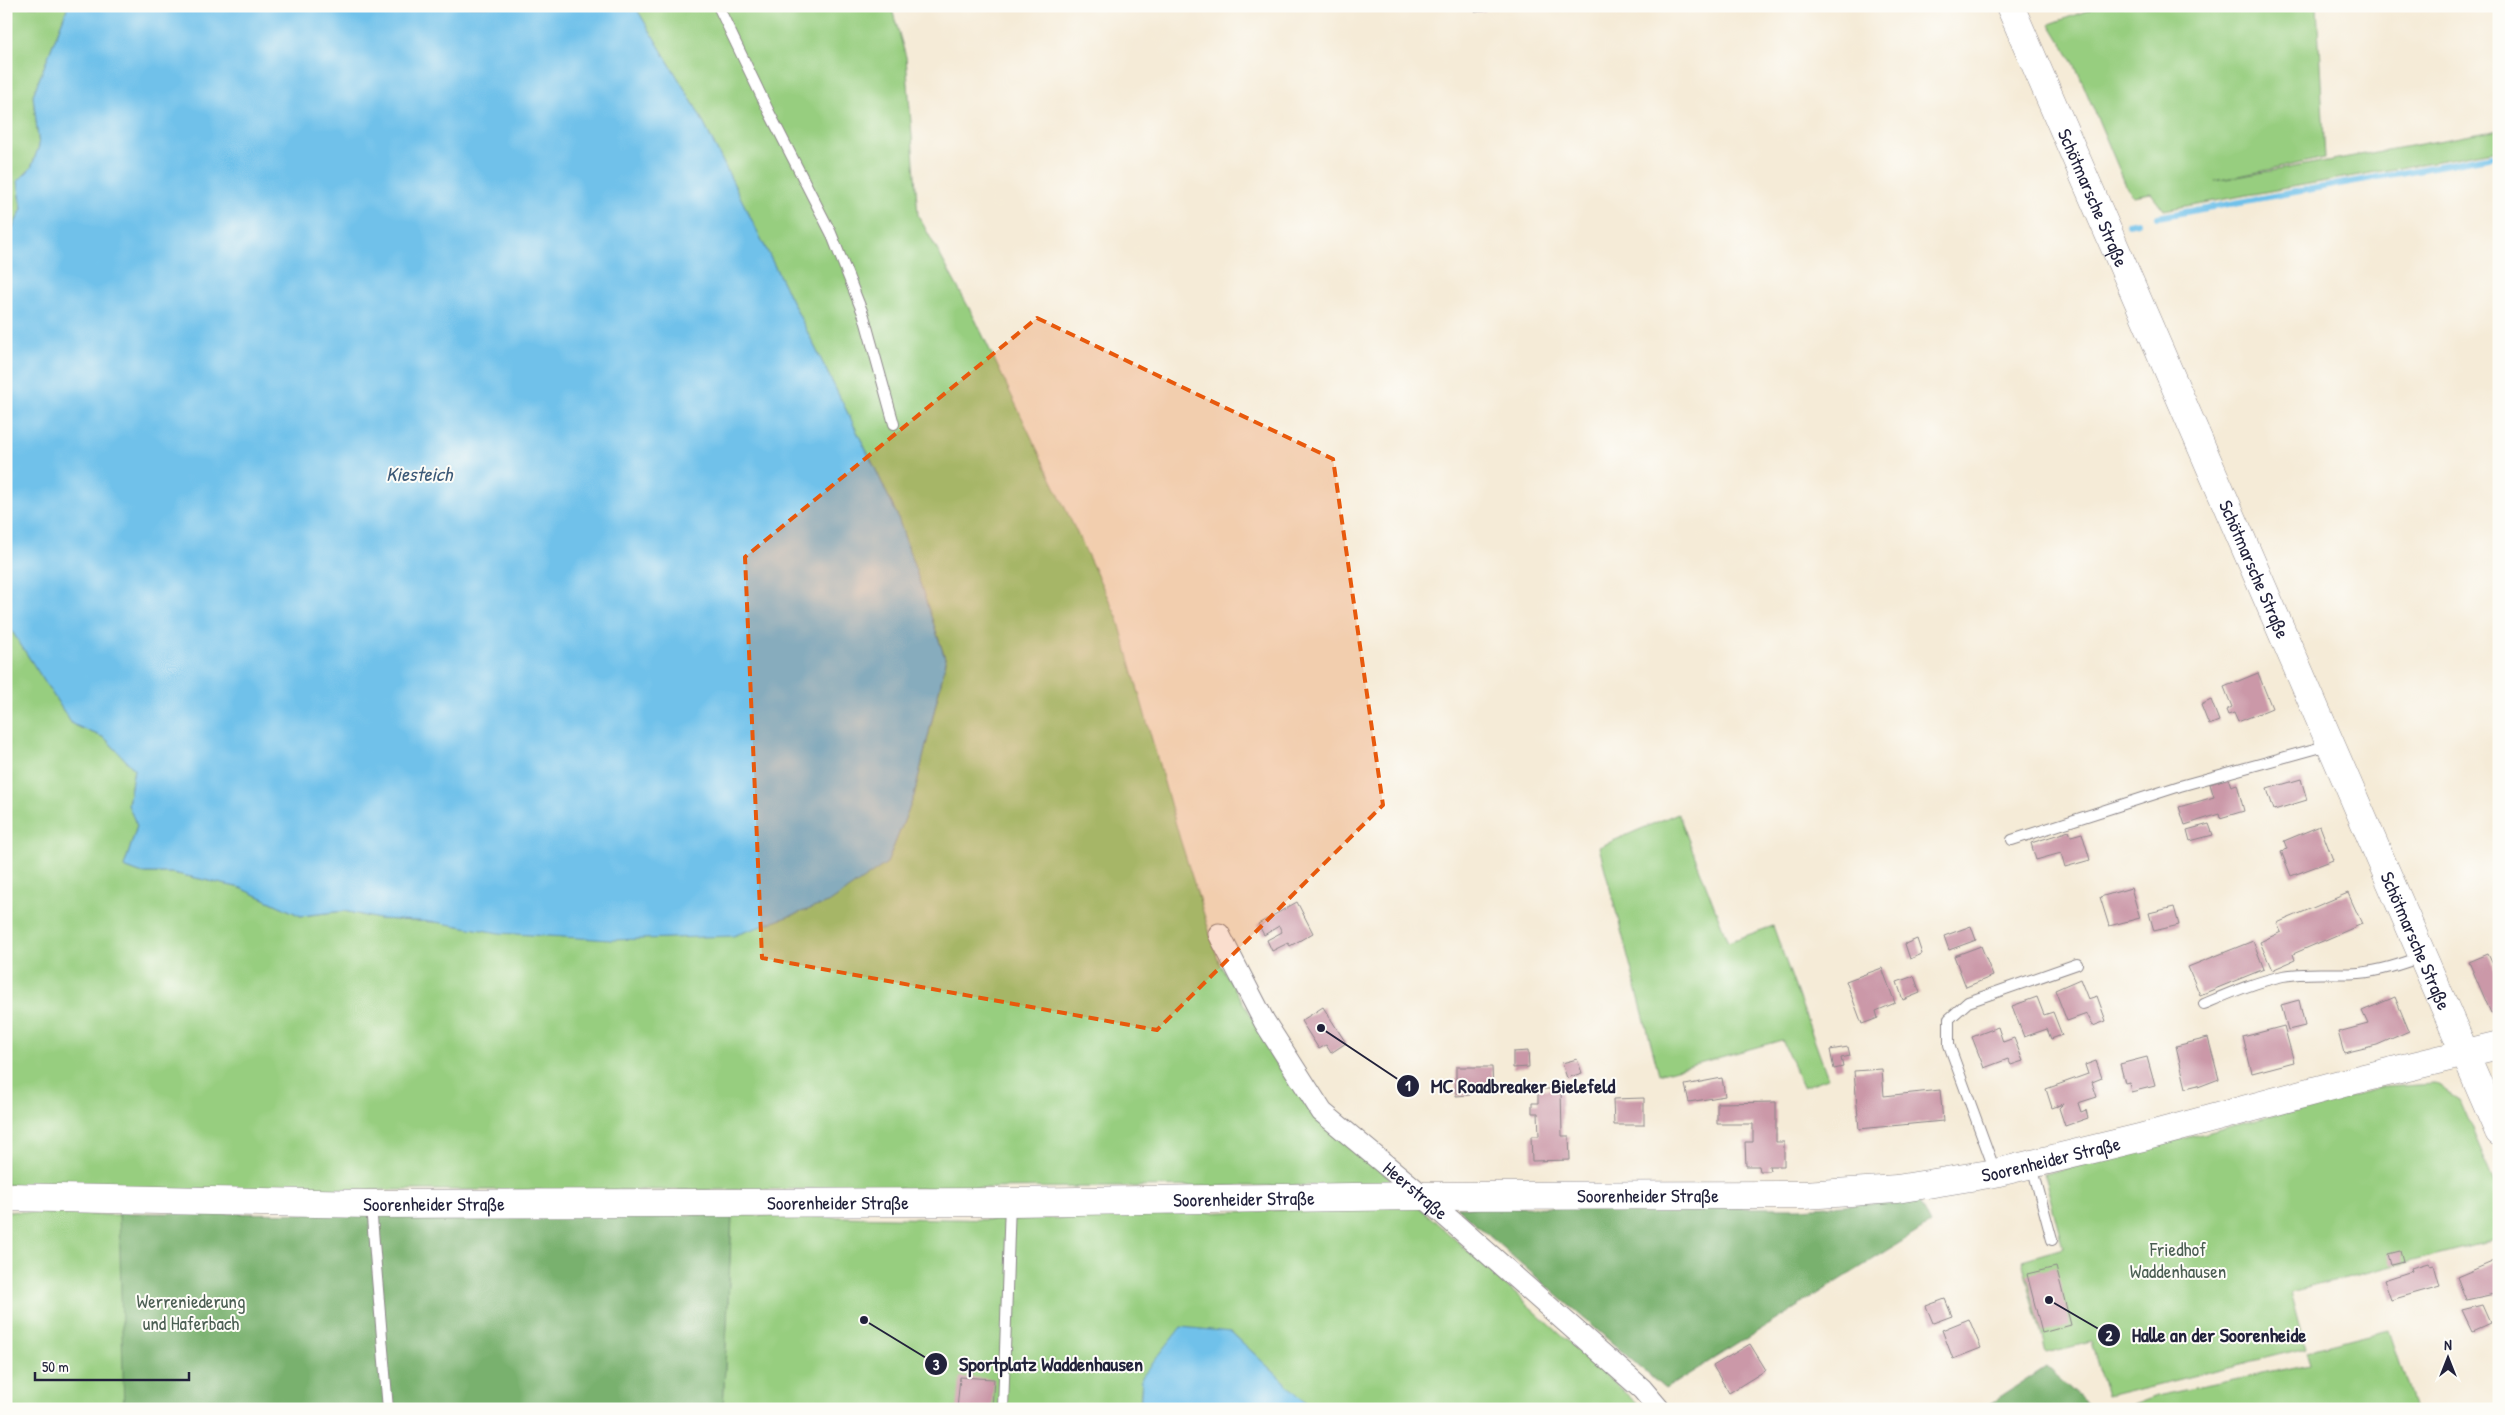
<svg xmlns="http://www.w3.org/2000/svg" width="2505" height="1415" viewBox="0 0 2505 1415" font-family="'Patrick Hand',sans-serif">
  <style>
    .green { fill: #97ce7f; stroke: #5c785d }
    .forest { fill: #79b16e; stroke: #4e6a54 }
    .water { fill: #6fc1ea; stroke: #487292 }
    .lines { fill: none; stroke-linecap: round; stroke-linejoin: round }
    .stream { stroke: #6fc1ea; stroke-width: 6 }
    .building { fill: #cb98a8 }
    .service-casing { stroke: #8c8689; stroke-width: 12 }
    .minor-casing { stroke: #8c8689; stroke-width: 23 }
    .secondary-casing { stroke: #8c8689; stroke-width: 29 }
    .primary-casing { stroke: #8c8689; stroke-width: 29 }
    .service { stroke: #fff; stroke-width: 10 }
    .minor { stroke: #fff; stroke-width: 21 }
    .secondary { stroke: #fff; stroke-width: 28 }
    .primary { stroke: #fff; stroke-width: 28 }
    .marked { fill: #e8590c; fill-opacity: 0.2; stroke: #e8590c; stroke-width: 4; stroke-dasharray: 10 6; stroke-linejoin: round }
    .labels { text-anchor: middle; dominant-baseline: central; stroke-width: 4; stroke-linejoin: round; paint-order: stroke }
    .street-label { font-size: 19px; fill: #22223b; stroke: #fdfcf7 }
    .park-label { font-size: 19px; fill: #4b5e53; stroke: #fdfcf7 }
    .water-label { font-size: 20px; font-style: italic; fill: #3d5a78; stroke: #fdfcf7 }
    .leader { fill: none; stroke: #22223b; stroke-width: 2 }
    .callout-dot { fill: #22223b; stroke: #fdfcf7; stroke-width: 2 }
    .mark-label { font-size: 15px; text-anchor: middle; font-weight: bold; fill: #fff }
    .callout-label { font-size: 20px; text-anchor: middle; font-weight: bold; fill: #22223b; stroke: #fdfcf7; stroke-width: 4; stroke-linejoin: round; paint-order: stroke }
  </style>
  <rect width="100%" height="100%" fill="#fdfcf7"/>
  <filter id="ink" filterUnits="userSpaceOnUse"><feTurbulence type="fractalNoise" baseFrequency=".02" numOctaves="2"/><feDisplacementMap in="SourceGraphic" scale="10" xChannelSelector="R" yChannelSelector="G"/><feConvolveMatrix kernelMatrix="1 2 1 2 8 2 1 2 1" color-interpolation-filters="sRGB"/></filter>
  <filter id="wash" filterUnits="userSpaceOnUse"><feTurbulence type="fractalNoise" baseFrequency=".0096" numOctaves="4" result="noise"/><feDisplacementMap in="SourceGraphic" scale="20" xChannelSelector="R" yChannelSelector="G"/><feGaussianBlur stdDeviation="1.12" result="paint"/><feColorMatrix in="noise" values="0 0 0 0 0 0 0 0 0 0 0 0 0 0 0 0 0 1.4 0 .05"/><feComposite in="paint" operator="in"/></filter>
  <g filter="url(#wash)">
    <rect width="100%" height="100%" fill="#f5ebd7"/>
    <!-- green -->
    <g class="green">
      <polygon points="6,6 68,6 33,95 39,146 31,168 18,181 22,209 6,241"/>
      <polygon points="635,6 891,6 906,57 918,215 975,319 1118,619 1180,839 1220,965 1309,1110 1398,1185 701,1190 173,1190 6,1185 6,622 72,724 105,738 134,769 128,804 137,826 124,867 140,873 173,873 241,888 301,916 344,911 379,919 435,922 887,863 914,796 946,661 897,515 874,466 697,110"/>
      <polygon points="2100,6 2317,6 2325,158 2215,181 2499,130 2499,150 2164,210 2151,193 2133,196 2127,188 2075,65 2050,24"/>
      <polygon points="1678,813 1728,942 1773,926 1828,1078 1803,1087 1782,1040 1659,1074 1599,847"/>
      <polygon points="2435,1084 2459,1099 2499,1192 2499,1239 2291,1292 2306,1348 2107,1397 2091,1342 2046,1353 2022,1260 2063,1248 2044,1174 2385,1087"/>
      <polygon points="1417,1205 1643,1409 1313,1409 1231,1332 1142,1377 1140,1409 723,1409 732,1215 1004,1220"/>
      <polygon points="6,1211 97,1215 375,1214 378,1409 6,1409"/>
      <polygon points="2388,1330 2414,1409 2123,1409 2157,1396 2310,1364 2306,1351"/>
    </g>
    <!-- forest -->
    <g class="forest">
      <polygon points="1918,1200 1930,1224 1665,1389 1456,1207 1800,1208"/>
      <polygon points="119,1213 732,1215 723,1409 124,1409"/>
      <polygon points="2046,1367 2093,1409 1982,1409"/>
    </g>
    <!-- water -->
    <g class="water">
      <polygon points="68,6 635,6 697,110 874,466 897,515 946,661 914,796 887,863 830,902 733,936 611,940 499,933 435,922 379,919 344,911 301,916 241,888 173,873 140,873 124,867 137,826 128,805 134,769 105,738 72,724 6,622 6,241 22,209 18,181 31,168 39,146 33,95"/>
      <polygon points="1181,1327 1231,1332 1313,1409 1140,1409 1142,1377"/>
    </g>
    <g class="lines">
      <!-- stream -->
      <g class="stream">
        <polyline points="2158,217 2499,155"/>
        <polyline points="2128,224 2138,222"/>
      </g>
    </g>
    <g id="blocks">
      <!-- building -->
      <g class="building">
        <polygon points="1475,6 1485,6 1485,11 1475,12"/>
        <polygon points="2258,673 2272,708 2238,722 2234,713 2228,715 2226,710 2232,707 2224,687"/>
        <polygon points="2211,700 2219,721 2209,725 2201,705"/>
        <polygon points="2228,778 2231,786 2237,784 2244,811 2220,818 2219,814 2185,825 2179,807 2214,797 2210,784"/>
        <polygon points="2301,779 2307,800 2274,810 2267,789"/>
        <polygon points="2209,824 2213,835 2190,841 2187,830"/>
        <polygon points="2320,826 2333,860 2291,876 2281,851 2287,849 2284,841"/>
        <polygon points="2069,831 2071,836 2082,833 2090,860 2065,867 2061,853 2036,860 2031,843"/>
        <polygon points="2131,888 2140,918 2109,926 2100,897"/>
        <polygon points="2348,893 2362,924 2293,954 2295,960 2272,970 2260,942 2281,932 2277,923"/>
        <polygon points="1297,902 1313,933 1290,946 1288,943 1272,951 1267,940 1282,932 1279,926 1264,935 1258,924"/>
        <polygon points="2174,907 2179,925 2154,931 2149,913"/>
        <polygon points="1971,926 1976,940 1949,950 1944,936"/>
        <polygon points="1917,939 1922,954 1910,959 1905,944"/>
        <polygon points="2253,941 2264,969 2200,995 2188,967"/>
        <polygon points="1981,946 1993,976 1966,987 1954,956"/>
        <polygon points="2488,954 2496,971 2499,970 2499,1010 2491,1013 2469,962"/>
        <polygon points="1882,968 1895,1003 1876,1011 1878,1018 1862,1024 1846,981"/>
        <polygon points="1914,976 1920,993 1903,1000 1897,982"/>
        <polygon points="2080,979 2088,999 2097,996 2106,1021 2093,1026 2087,1014 2067,1021 2055,990"/>
        <polygon points="2037,997 2044,1015 2053,1012 2062,1035 2051,1039 2047,1029 2024,1037 2012,1006"/>
        <polygon points="2395,997 2409,1031 2377,1045 2344,1053 2338,1032 2368,1024 2362,1011"/>
        <polygon points="2299,1000 2305,1026 2288,1030 2281,1005"/>
        <polygon points="1323,1007 1346,1043 1331,1053 1326,1045 1319,1049 1301,1021"/>
        <polygon points="2284,1026 2294,1062 2252,1073 2243,1037"/>
        <polygon points="1998,1027 2003,1042 2014,1038 2023,1061 2011,1065 2008,1059 1984,1068 1972,1037"/>
        <polygon points="2208,1038 2219,1079 2198,1087 2198,1085 2186,1088 2176,1046"/>
        <polygon points="1848,1047 1850,1056 1841,1058 1843,1067 1834,1069 1830,1050"/>
        <polygon points="1528,1051 1529,1067 1513,1068 1513,1052"/>
        <polygon points="2147,1057 2155,1086 2131,1092 2129,1082 2125,1083 2120,1064"/>
        <polygon points="1577,1059 1582,1073 1567,1078 1562,1063"/>
        <polygon points="2096,1061 2102,1078 2092,1082 2097,1097 2078,1103 2081,1112 2086,1110 2088,1118 2065,1126 2059,1108 2063,1104 2052,1108 2046,1089 2088,1074 2085,1065"/>
        <polygon points="1456,1067 1492,1067 1493,1091 1470,1092 1470,1095 1456,1096"/>
        <polygon points="1882,1069 1884,1096 1940,1090 1943,1121 1859,1129 1854,1071"/>
        <polygon points="1722,1078 1725,1096 1689,1102 1685,1085"/>
        <polygon points="1538,1089 1561,1089 1562,1136 1569,1136 1570,1160 1532,1161 1531,1136 1539,1136 1538,1113 1532,1113 1532,1103 1538,1103"/>
        <polygon points="1644,1098 1644,1125 1614,1125 1613,1099"/>
        <polygon points="1776,1102 1776,1142 1784,1142 1784,1166 1769,1166 1770,1171 1760,1171 1759,1166 1746,1166 1745,1142 1753,1142 1753,1124 1717,1124 1717,1103"/>
        <polygon points="2400,1251 2403,1262 2391,1265 2388,1254"/>
        <polygon points="2499,1259 2499,1293 2466,1300 2457,1277"/>
        <polygon points="2428,1263 2430,1266 2434,1265 2440,1286 2391,1300 2384,1280 2412,1271 2411,1268"/>
        <polygon points="2056,1267 2071,1325 2042,1333 2027,1274"/>
        <polygon points="1945,1299 1952,1316 1933,1323 1926,1306"/>
        <polygon points="2482,1305 2490,1323 2472,1331 2462,1310"/>
        <polygon points="1969,1319 1981,1348 1953,1359 1942,1330"/>
        <polygon points="1750,1344 1766,1370 1729,1393 1713,1366"/>
        <polygon points="960,1377 994,1379 992,1409 957,1409"/>
      </g>
    </g>
  </g>
  <g filter="url(#ink)">
    <use href="#blocks" fill-opacity="0" stroke="#8c8689" stroke-width="1"/>
    <g class="lines">
      <defs>
        <g id="service">
          <polyline points="718,6 768,110 831,233 864,316 894,424"/>
          <polyline points="2012,840 2180,786 2329,745"/>
          <path d="M2204 1004C2230 993 2255 982 2283 976 2308 971 2333 975 2359 973 2381 971 2401 964 2421 957"/>
          <polyline points="2032,1166 2052,1240"/>
          <polyline points="1995,1171 1949,1045 1949,1019 1968,1002 2077,964"/>
          <polyline points="371,1206 388,1409"/>
          <polyline points="1003,1409 1010,1202"/>
        </g>
        <g id="minor">
          <path id="s1" d="M1219 934 1264 1021 1322 1112 1423 1196 1642 1389 1659 1409"/>
        </g>
        <g id="secondary">
          <path id="s2" d="M6 1197 370 1204 1010 1202 1423 1196 1804 1195 1897 1189 1995 1173 2143 1137 2351 1081 2499 1045"/>
        </g>
        <g id="primary">
          <path id="s3" d="M2010 6 2499 1132"/>
        </g>
      </defs>
      <!-- service casing -->
      <use href="#service" class="service-casing"/>
      <!-- minor casing -->
      <use href="#minor" class="minor-casing"/>
      <!-- secondary casing -->
      <use href="#secondary" class="secondary-casing"/>
      <!-- primary casing -->
      <use href="#primary" class="primary-casing"/>
      <!-- service -->
      <use href="#service" class="service"/>
      <!-- minor -->
      <use href="#minor" class="minor"/>
      <!-- secondary -->
      <use href="#secondary" class="secondary"/>
      <!-- primary -->
      <use href="#primary" class="primary"/>
    </g>
  </g>
  <!-- marked area -->
  <path class="marked" d="M1037 318 1333 459 1383 805 1157 1030 762 958 745 557Z"/>
  <g class="labels">
    <!-- street labels -->
    <g class="street-label">
      <text stroke="none"><textPath href="#s3" startOffset="209">Schötmarsche Straße</textPath></text>
      <text stroke="none"><textPath href="#s3" startOffset="614">Schötmarsche Straße</textPath></text>
      <text stroke="none"><textPath href="#s3" startOffset="1019">Schötmarsche Straße</textPath></text>
      <text stroke="none"><textPath href="#s2" startOffset="2048">Soorenheider Straße</textPath></text>
      <text stroke="none"><textPath href="#s1" startOffset="328">Heerstraße</textPath></text>
      <text stroke="none"><textPath href="#s2" startOffset="1642">Soorenheider Straße</textPath></text>
      <text stroke="none"><textPath href="#s2" startOffset="1238">Soorenheider Straße</textPath></text>
      <text stroke="none"><textPath href="#s2" startOffset="832">Soorenheider Straße</textPath></text>
      <text stroke="none"><textPath href="#s2" startOffset="428">Soorenheider Straße</textPath></text>
    </g>
    <!-- park labels -->
    <g class="park-label">
      <text x="2178" y="1249">Friedhof<tspan x="2178" dy="22">Waddenhausen</tspan></text>
      <text x="191" y="1301">Werreniederung<tspan x="191" dy="22">und Haferbach</tspan></text>
    </g>
    <!-- water labels -->
    <g class="water-label">
      <text x="419" y="473">Kiesteich</text>
    </g>
  </g>
  <!-- callouts -->
  <path class="leader" d="M1321 1028L1408 1086M2049 1300L2109 1335M864 1320L936 1364"/>
  <g class="callout-dot">
    <circle cx="1321" cy="1028" r="5"/>
    <circle cx="2049" cy="1300" r="5"/>
    <circle cx="864" cy="1320" r="5"/>
    <circle cx="1408" cy="1086" r="12"/>
    <circle cx="2109" cy="1335" r="12"/>
    <circle cx="936" cy="1364" r="12"/>
  </g>
  <g class="mark-label">
    <text x="1408" y="1091">1</text>
    <text x="2109" y="1341">2</text>
    <text x="936" y="1370">3</text>
  </g>
  <g class="callout-label">
    <text x="1523" y="1093">MC Roadbreaker Bielefeld</text>
    <text x="2219" y="1342">Halle an der Soorenheide</text>
    <text x="1051" y="1371">Sportplatz Waddenhausen</text>
  </g>
  <!-- margin -->
  <rect width="2505" height="1415" fill="none" stroke="#fdfcf7" stroke-width="25"/>
  <!-- north arrow -->
  <g transform="translate(2448 1358)" stroke="#fdfcf7" stroke-width="4" paint-order="stroke">
  <path d="M0-4L9 19L0 12L-9 19Z" fill="#22223b"/>
  <text y="-8" font-size="14" font-weight="bold" text-anchor="middle" fill="#22223b">N</text>
  </g>
  <!-- scale -->
  <path d="M35 1372v8h154v-8" fill="none" stroke="#22223b" stroke-width="2.5"/>
  <text x="42" y="1372" font-size="15" fill="#22223b" stroke="#fdfcf7" stroke-width="4" paint-order="stroke">50 m</text>
</svg>
